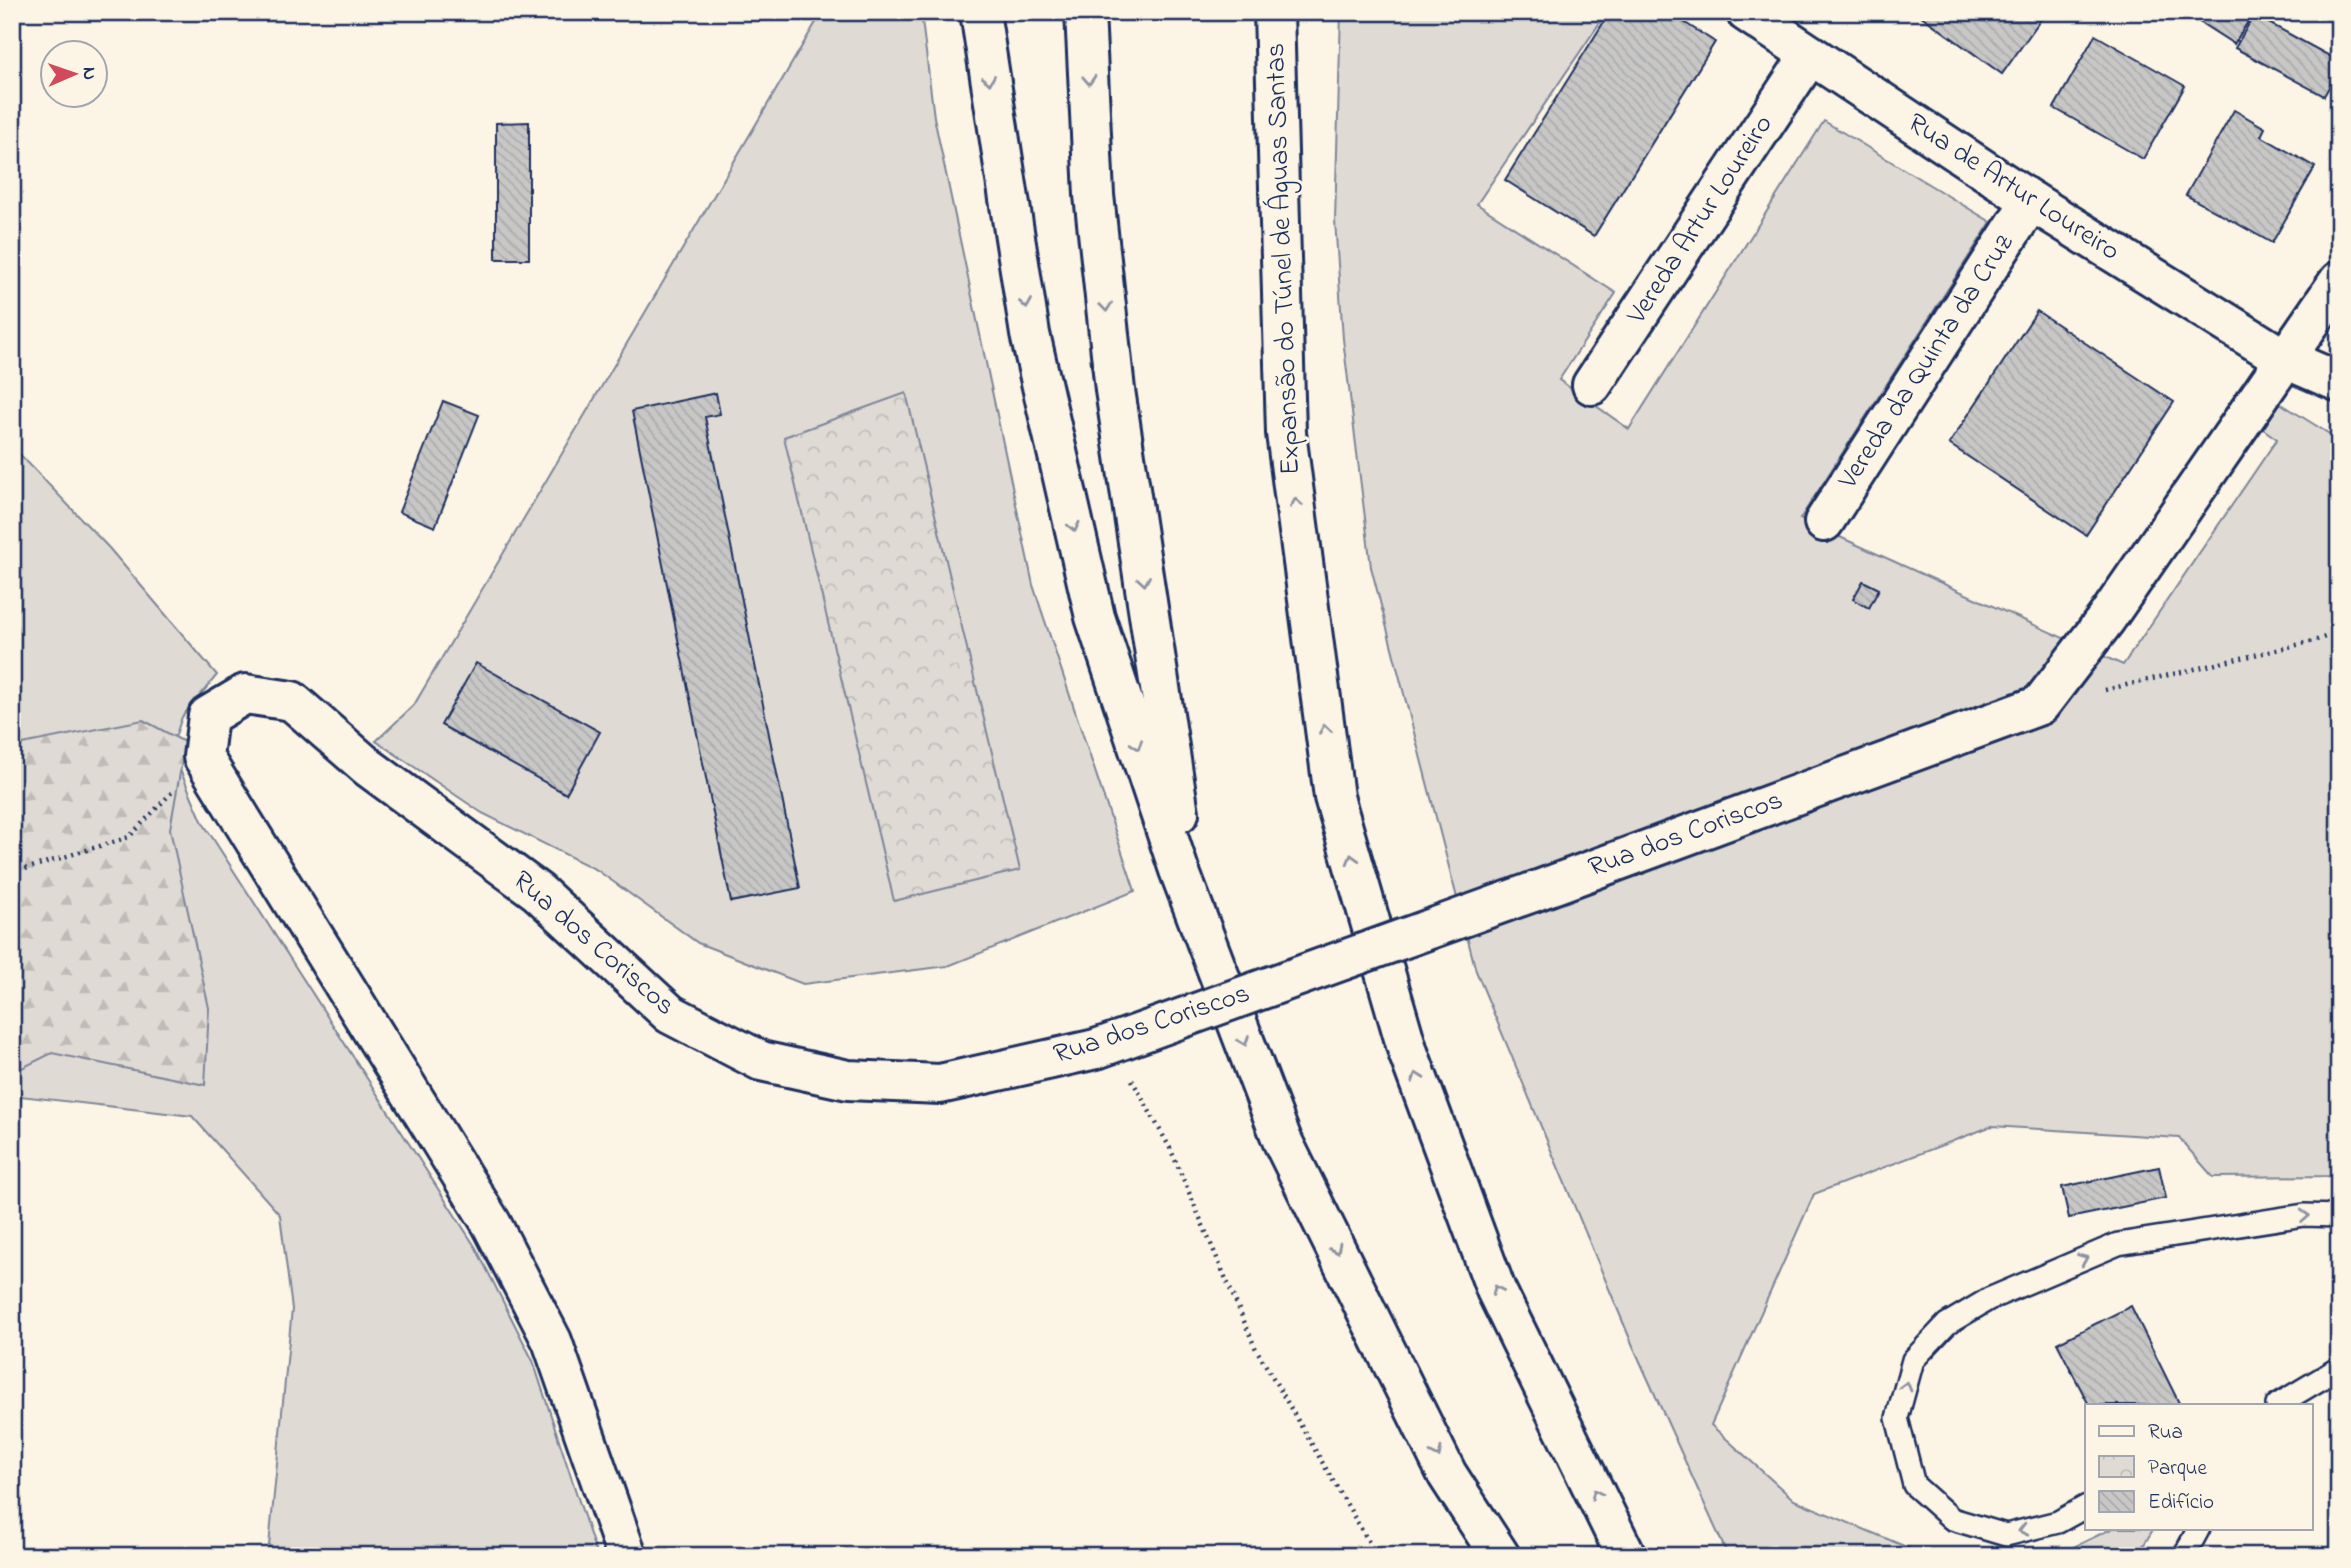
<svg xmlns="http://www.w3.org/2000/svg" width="2351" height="1568" viewBox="0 0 2351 1568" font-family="'Indie Flower',sans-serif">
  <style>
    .grass { fill: #dfdbd4; stroke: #7d8599; stroke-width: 2 }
    .forest { fill: url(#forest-firs); stroke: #7d8599; stroke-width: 2 }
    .park { fill: url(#park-crowns); stroke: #7d8599; stroke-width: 2 }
    .building { fill: url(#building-back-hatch); stroke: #1b2f5e; stroke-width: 2 }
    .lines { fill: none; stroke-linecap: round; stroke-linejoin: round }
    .service-casing { stroke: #1b2f5e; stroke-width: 26 }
    .minor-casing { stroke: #1b2f5e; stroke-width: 44 }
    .motorway-casing { stroke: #1b2f5e; stroke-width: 44 }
    .path { stroke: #1b2f5e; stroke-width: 4.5; stroke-dasharray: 2 5; stroke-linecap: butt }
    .service { stroke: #fcf5e5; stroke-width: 21 }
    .minor { stroke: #fcf5e5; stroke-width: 38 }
    .motorway { stroke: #fcf5e5; stroke-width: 38 }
    .minor-bridge-casing { stroke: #1b2f5e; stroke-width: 44; stroke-linecap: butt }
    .minor-bridge { stroke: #fcf5e5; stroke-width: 38 }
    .oneway { stroke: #8c92a2 }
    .labels { text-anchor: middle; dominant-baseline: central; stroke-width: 6; stroke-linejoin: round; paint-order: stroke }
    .street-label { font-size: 28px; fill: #1b2f5e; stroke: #fcf5e5 }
  </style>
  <defs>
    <pattern id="forest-firs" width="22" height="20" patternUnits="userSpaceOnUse" patternTransform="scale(1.75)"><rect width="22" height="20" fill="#dfdbd4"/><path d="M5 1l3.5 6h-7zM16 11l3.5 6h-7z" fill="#bfbcb8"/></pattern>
    <pattern id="park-crowns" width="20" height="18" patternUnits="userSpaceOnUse" patternTransform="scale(1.75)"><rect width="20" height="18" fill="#dfdbd4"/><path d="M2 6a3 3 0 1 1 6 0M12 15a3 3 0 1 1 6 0" fill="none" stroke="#bfbcb8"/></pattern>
    <pattern id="building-back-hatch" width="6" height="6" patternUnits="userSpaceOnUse" patternTransform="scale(1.75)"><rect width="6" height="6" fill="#c8c7c6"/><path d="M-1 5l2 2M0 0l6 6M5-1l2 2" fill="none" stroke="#ababac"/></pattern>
  </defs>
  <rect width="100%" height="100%" fill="#fcf5e5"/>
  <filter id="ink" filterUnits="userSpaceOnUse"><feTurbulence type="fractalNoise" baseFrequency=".0143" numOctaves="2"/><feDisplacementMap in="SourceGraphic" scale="14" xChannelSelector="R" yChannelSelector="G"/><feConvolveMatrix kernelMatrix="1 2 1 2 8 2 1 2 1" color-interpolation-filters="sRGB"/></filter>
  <g filter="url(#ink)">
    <!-- grass -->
    <g class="grass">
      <polygon points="822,12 921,12 934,117 1033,585 1135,891 948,966 803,984 698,943 597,870 482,813 376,741 414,705"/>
      <polygon points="1341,12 1607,12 1477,204 1616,293 1559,380 1629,429 1824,121 1991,222 1800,519 2123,665 2277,439 2263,429 2280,403 2339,440 2339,1176 2213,1177 2179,1138 1992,1126 1814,1194 1711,1425 1794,1500 1928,1556 1728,1556 1633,1346 1476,971 1371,567 1343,339 1335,220"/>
      <polygon points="12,446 109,548 217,675 182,717 171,749 203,823 476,1248 533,1361 597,1556 268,1556 292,1309 280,1215 192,1116 21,1096 12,1164"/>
      <polygon points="2113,1528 2154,1528 2137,1556 2055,1556"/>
    </g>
    <!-- forest -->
    <polygon class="forest" points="143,720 192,746 183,756 170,829 209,1008 205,1085 52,1053 12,1073 12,746"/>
    <!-- park -->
    <polygon class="park" points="906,393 1020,870 894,901 784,437"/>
    <!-- building -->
    <g class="building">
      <polygon points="1610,12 1668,12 1715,42 1594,236 1505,180"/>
      <polygon points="1922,12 2046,12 2002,74 1920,15"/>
      <polygon points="2184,12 2254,12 2234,44"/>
      <polygon points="2254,15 2339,61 2339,69 2324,96 2235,48"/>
      <polygon points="2095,35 2185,86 2143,159 2054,108"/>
      <polygon points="2234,110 2265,128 2261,136 2315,167 2272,243 2186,195"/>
      <polygon points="529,122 529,259 496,259 496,123"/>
      <polygon points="2037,311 2174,402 2086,535 1949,444"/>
      <polygon points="716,393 720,414 705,417 800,888 731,902 632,411"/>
      <polygon points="443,401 479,415 435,527 399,512"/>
      <polygon points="1863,581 1879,589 1869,608 1853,599"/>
      <polygon points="476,663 600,732 566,794 441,725"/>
      <polygon points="2159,1167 2166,1198 2069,1218 2062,1187"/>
      <polygon points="2131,1306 2180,1405 2089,1405 2057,1343"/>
    </g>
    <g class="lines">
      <defs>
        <g id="service">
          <polyline points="2277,1405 2339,1368"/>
          <polyline points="2087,1506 2058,1522 2006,1535 1952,1519 1914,1485 1897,1418 1913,1360 1947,1324 1989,1299 2118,1244 2304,1215 2339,1216"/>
          <polyline points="2184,1556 2199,1528"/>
        </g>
        <g id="minor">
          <polyline points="1746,12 2031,201 2283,358 2339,382"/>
          <polyline points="1592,385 1810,55"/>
          <polyline points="1824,522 2031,201"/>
          <polyline points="1533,892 2040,705 2106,619 2339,281"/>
          <polyline points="627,1556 552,1341 491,1223 203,757 208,716 245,694 292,701 368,767 538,892 670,1014 761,1061 848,1080 940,1084 1096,1049"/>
        </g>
        <g id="motorway">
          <polyline points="980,12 1030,334 1095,617 1179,870 1282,1140 1447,1474 1500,1556"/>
          <polyline points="1085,12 1094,195 1115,390 1179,813"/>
          <polyline points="1274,12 1286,433 1334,797 1408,1052 1496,1290 1626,1556"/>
        </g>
      </defs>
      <!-- service casing -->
      <use href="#service" class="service-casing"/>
      <!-- minor casing -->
      <use href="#minor" class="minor-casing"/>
      <!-- motorway casing -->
      <use href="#motorway" class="motorway-casing"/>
      <!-- path -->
      <g class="path">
        <polyline points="2105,690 2314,641 2339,632"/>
        <polyline points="12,873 129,837 175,789"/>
        <polyline points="1132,1080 1170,1148 1255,1347 1377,1556"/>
      </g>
      <!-- service -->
      <use href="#service" class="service"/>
      <!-- minor -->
      <use href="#minor" class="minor"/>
      <!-- motorway -->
      <use href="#motorway" class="motorway"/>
      <defs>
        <polyline id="minor-bridge" points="1096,1049 1533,892"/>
      </defs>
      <!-- minor-bridge casing -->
      <use href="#minor-bridge" class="minor-bridge-casing"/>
      <!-- minor-bridge -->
      <use href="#minor-bridge" class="minor-bridge"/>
    </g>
    <!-- one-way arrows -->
    <defs><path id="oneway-chevron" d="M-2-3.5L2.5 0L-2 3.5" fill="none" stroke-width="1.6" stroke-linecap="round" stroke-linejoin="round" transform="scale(1.75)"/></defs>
    <g class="oneway">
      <use href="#oneway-chevron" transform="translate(989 80) rotate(81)"/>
      <use href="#oneway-chevron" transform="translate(1089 80) rotate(87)"/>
      <use href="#oneway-chevron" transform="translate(1026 304) rotate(81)"/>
      <use href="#oneway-chevron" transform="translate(1106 307) rotate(84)"/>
      <use href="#oneway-chevron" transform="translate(1296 503) rotate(-98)"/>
      <use href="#oneway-chevron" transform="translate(1074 527) rotate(77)"/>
      <use href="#oneway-chevron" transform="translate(1144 581) rotate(81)"/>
      <use href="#oneway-chevron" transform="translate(1325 729) rotate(-98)"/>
      <use href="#oneway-chevron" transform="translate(1137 745) rotate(72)"/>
      <use href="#oneway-chevron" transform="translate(1352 859) rotate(-106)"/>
      <use href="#oneway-chevron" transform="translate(1244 1041) rotate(69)"/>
      <use href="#oneway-chevron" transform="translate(1417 1077) rotate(-110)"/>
      <use href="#oneway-chevron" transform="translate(2305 1216) rotate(-3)"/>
      <use href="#oneway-chevron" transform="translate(1336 1249) rotate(64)"/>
      <use href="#oneway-chevron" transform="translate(2083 1259) rotate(-23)"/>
      <use href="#oneway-chevron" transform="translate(1497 1290) rotate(-113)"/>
      <use href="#oneway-chevron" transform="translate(1906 1386) rotate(-75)"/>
      <use href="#oneway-chevron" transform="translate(1437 1453) rotate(64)"/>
      <use href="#oneway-chevron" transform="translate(1596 1494) rotate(-116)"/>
      <use href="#oneway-chevron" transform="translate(2023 1530) rotate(166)"/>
    </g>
  </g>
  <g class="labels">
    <!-- street labels -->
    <g class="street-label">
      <text transform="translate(2013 188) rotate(33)">Rua de Artur Loureiro</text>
      <text transform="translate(1701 220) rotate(-57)">Vereda Artur Loureiro</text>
      <text transform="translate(1284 259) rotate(-92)">Expansão do Túnel de Águas Santas</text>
      <text transform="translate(1927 362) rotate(-57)">Vereda da Quinta da Cruz</text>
      <text transform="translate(1686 835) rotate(-20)">Rua dos Coriscos</text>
      <text transform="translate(593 944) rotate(41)">Rua dos Coriscos</text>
      <text transform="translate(1152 1025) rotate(-18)">Rua dos Coriscos</text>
    </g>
  </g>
  <!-- margin -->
  <rect width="2351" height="1568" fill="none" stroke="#fcf5e5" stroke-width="42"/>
  <rect x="21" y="21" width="2309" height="1526" fill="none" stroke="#1b2f5e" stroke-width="2.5" filter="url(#ink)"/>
  <!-- legend -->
  <rect x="2085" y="1404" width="228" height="126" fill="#fcf5e5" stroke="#a2a6af" stroke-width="2"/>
  <rect x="2099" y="1426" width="35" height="10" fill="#fcf5e5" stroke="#a2a6af" stroke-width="2"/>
  <text x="2148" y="1438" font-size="21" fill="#1b2f5e">Rua</text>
  <rect x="2099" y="1456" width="35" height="21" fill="url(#park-crowns)" stroke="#a2a6af" stroke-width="2"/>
  <text x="2148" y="1474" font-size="21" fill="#1b2f5e">Parque</text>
  <rect x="2099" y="1491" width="35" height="21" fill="url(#building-back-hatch)" stroke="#a2a6af" stroke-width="2"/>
  <text x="2148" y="1508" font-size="21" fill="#1b2f5e">Edifício</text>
  <!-- north arrow -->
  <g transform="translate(74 74) rotate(88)"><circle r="33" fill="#fcf5e5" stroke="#a2a6af" stroke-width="2"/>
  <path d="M0-5L12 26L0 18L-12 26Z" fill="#d1495b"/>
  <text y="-10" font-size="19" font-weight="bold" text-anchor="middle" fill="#1b2f5e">N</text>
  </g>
</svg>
